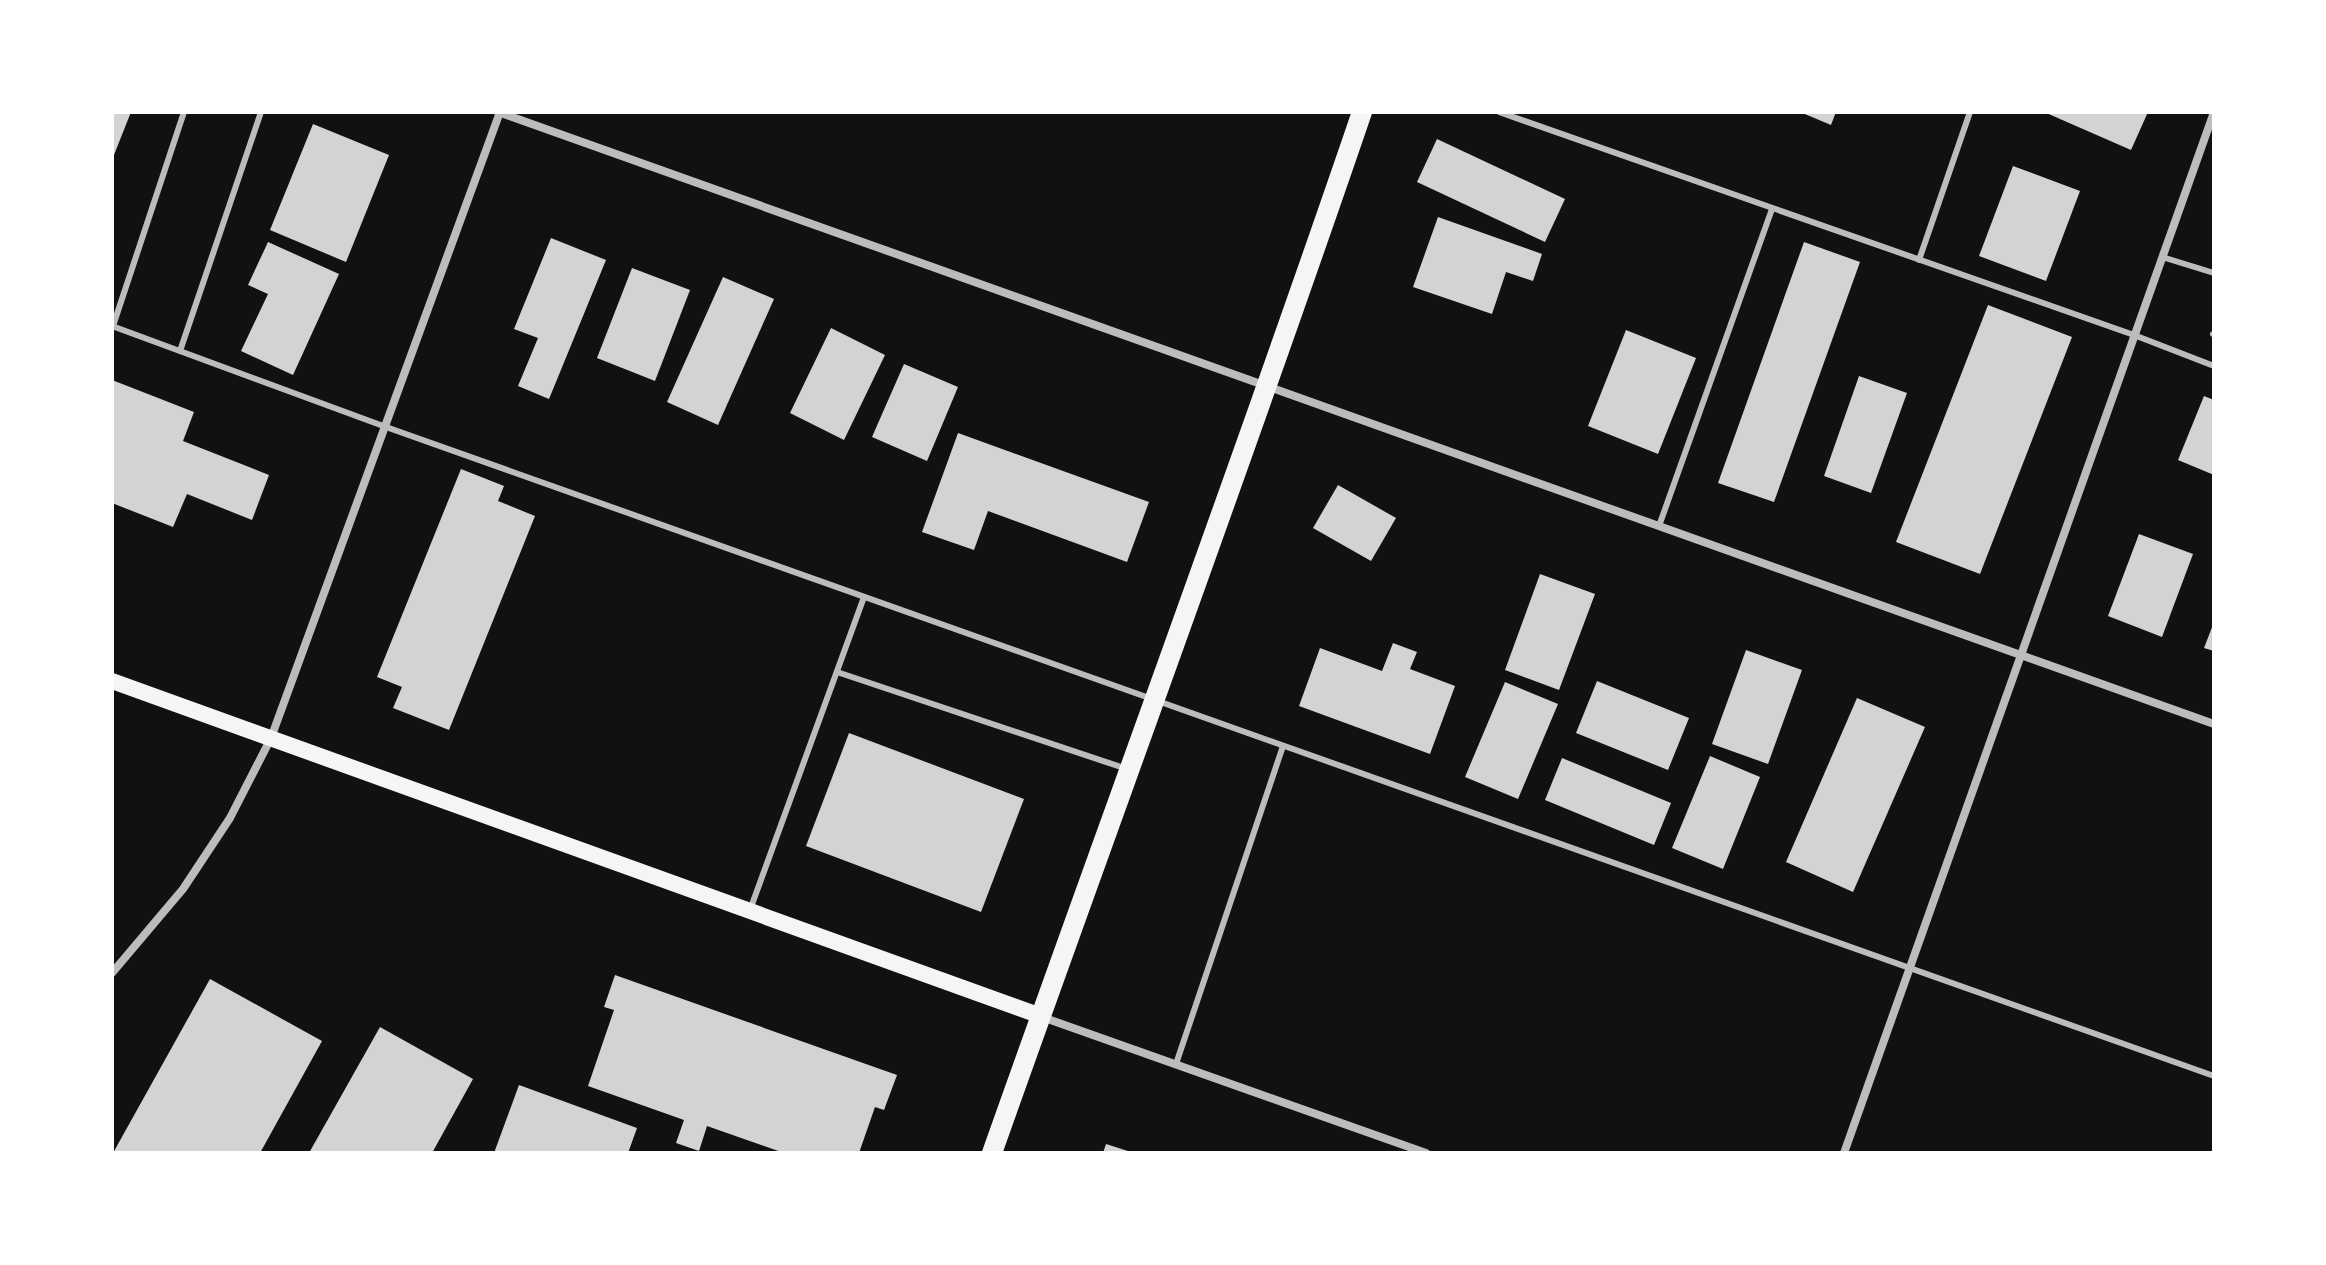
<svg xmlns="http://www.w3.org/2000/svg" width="2326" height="1265" viewBox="0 0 2326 1265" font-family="'Fira Sans Condensed',sans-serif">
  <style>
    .building { fill: #d3d3d3 }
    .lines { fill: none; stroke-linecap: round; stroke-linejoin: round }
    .service { stroke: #bcbcbc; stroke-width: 6 }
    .minor { stroke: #bcbcbc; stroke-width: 8 }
    .secondary { stroke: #f5f5f5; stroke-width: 16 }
    .primary { stroke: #f5f5f5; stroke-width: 20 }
  </style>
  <rect width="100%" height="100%" fill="#111"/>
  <!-- building -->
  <g class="building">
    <polygon points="112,112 131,112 112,160"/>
    <polygon points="1800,112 1836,112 1831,125"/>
    <polygon points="2044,112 2148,112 2131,150"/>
    <polygon points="313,124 389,155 346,262 270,230"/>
    <polygon points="1437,139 1565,199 1545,242 1417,182"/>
    <polygon points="2013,166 2080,191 2046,281 1979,256"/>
    <polygon points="1438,217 1542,254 1533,281 1506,272 1492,314 1413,287"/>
    <polygon points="551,238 606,260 549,399 518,386 538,338 514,329"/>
    <polygon points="268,242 339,274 293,375 241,351 268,294 248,285"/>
    <polygon points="1804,242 1860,262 1774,502 1718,483"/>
    <polygon points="632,268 690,290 655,381 597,358"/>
    <polygon points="723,277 774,299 718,425 667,402"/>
    <polygon points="1988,305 2072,337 1980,574 1896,542"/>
    <polygon points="831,328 885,355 844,440 790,413"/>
    <polygon points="1626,330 1696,358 1658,454 1588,426"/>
    <polygon points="904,364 958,387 927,461 872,437"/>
    <polygon points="1859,376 1907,393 1871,493 1824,476"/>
    <polygon points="112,380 194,412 183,441 269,475 252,520 187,494 173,527 112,503"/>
    <polygon points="2204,396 2214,400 2214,475 2178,460"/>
    <polygon points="958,433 1149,502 1127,562 988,511 974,550 922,532"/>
    <polygon points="461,469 504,486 498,501 535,516 449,730 393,708 402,687 377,677"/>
    <polygon points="1338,485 1396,518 1371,561 1313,528"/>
    <polygon points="2139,534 2193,554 2162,637 2108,616"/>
    <polygon points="1540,574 1595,594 1559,690 1505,670"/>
    <polygon points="2214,622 2214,651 2204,648"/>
    <polygon points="1393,643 1417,652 1410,669 1455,686 1430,754 1299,706 1320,648 1382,671"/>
    <polygon points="1746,650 1802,670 1768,764 1712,744"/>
    <polygon points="1597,681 1689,718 1668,770 1576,733"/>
    <polygon points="1505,682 1558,704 1518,799 1465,777"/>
    <polygon points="1857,698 1925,727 1853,892 1786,862"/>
    <polygon points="849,733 1024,799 981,912 806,846"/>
    <polygon points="1710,756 1760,777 1723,869 1672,848"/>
    <polygon points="1562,758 1671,803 1654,845 1545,800"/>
    <polygon points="615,975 897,1075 884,1110 875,1107 859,1153 784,1153 707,1126 699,1151 676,1143 684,1120 588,1086 614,1010 604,1007"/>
    <polygon points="210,979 322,1041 260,1153 113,1153"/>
    <polygon points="380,1027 473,1079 432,1153 309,1153"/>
    <polygon points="519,1085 637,1128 628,1153 494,1153"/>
    <polygon points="1106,1144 1131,1152 1131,1153 1103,1153"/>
  </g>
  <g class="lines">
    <!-- service -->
    <g class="service">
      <polyline points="1499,112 2134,335 2214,366"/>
      <polyline points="2162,257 2214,273"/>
      <polyline points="1919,260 1970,112"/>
      <polyline points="112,326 386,427 2214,1076"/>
      <polyline points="113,326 184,112"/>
      <polyline points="2213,334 2214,335"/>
      <polyline points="180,351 261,112"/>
      <polyline points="1659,526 1772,209"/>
      <polyline points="837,672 1124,768"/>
      <polyline points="750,910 864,597"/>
      <polyline points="1176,1064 1283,746"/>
    </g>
    <!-- minor -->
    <g class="minor">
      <polyline points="498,112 2214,724"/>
      <polyline points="112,973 183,889 230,818 271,738 500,112"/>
      <polyline points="1042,1017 1426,1153"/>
      <polyline points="1844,1153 2214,112"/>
    </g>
    <!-- secondary -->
    <polyline class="secondary" points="112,681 1041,1016"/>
    <!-- primary -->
    <path class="primary" d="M992 1153C1115 806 1243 461 1362 112"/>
  </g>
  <!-- border -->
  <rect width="2326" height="1265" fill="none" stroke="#ffffff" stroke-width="228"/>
</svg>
